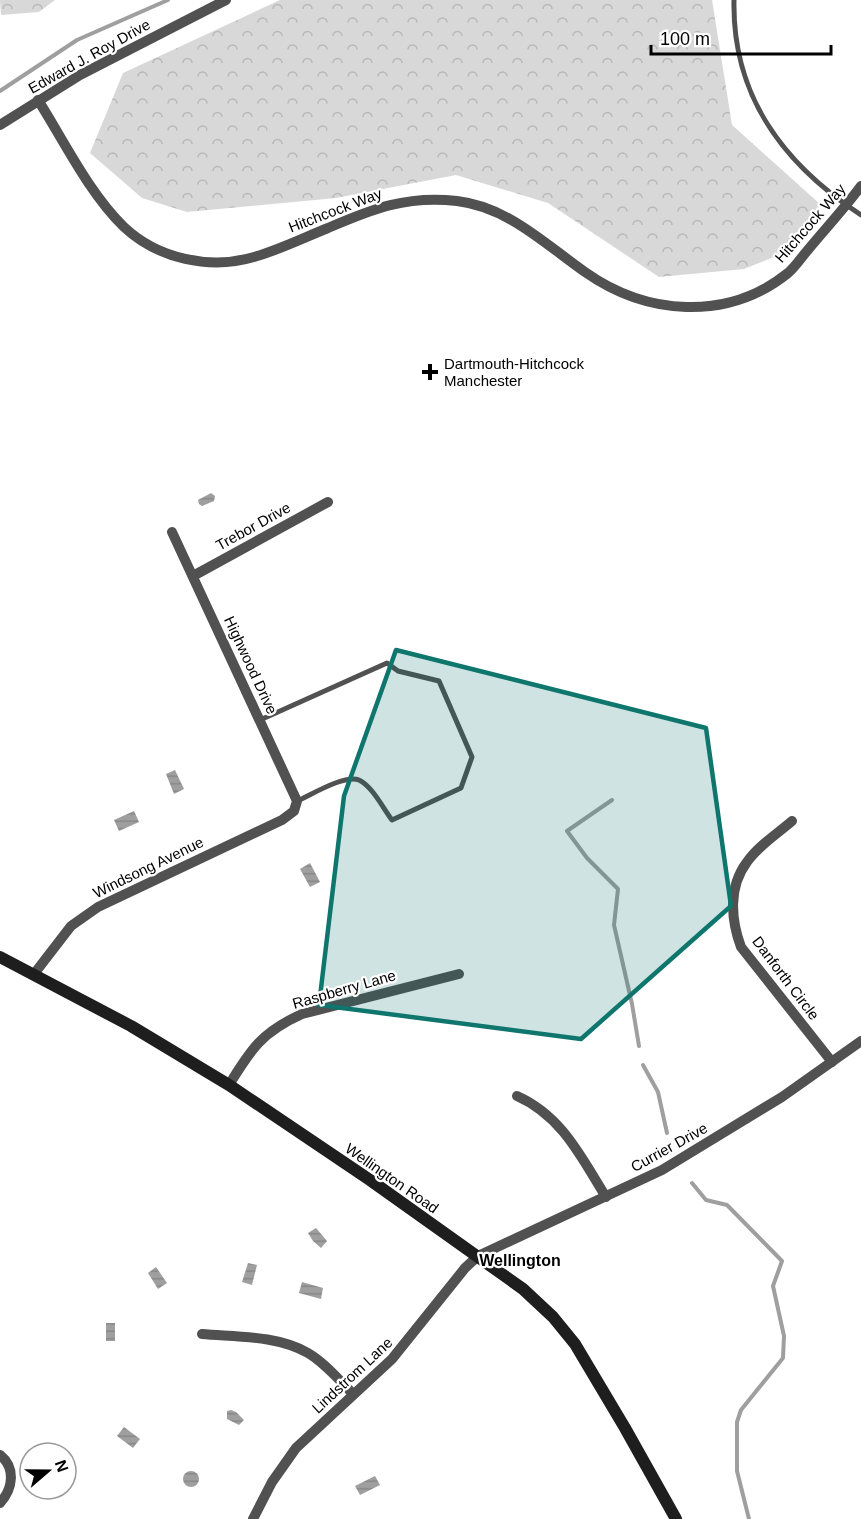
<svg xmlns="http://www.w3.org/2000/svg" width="861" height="1519" viewBox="0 0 861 1519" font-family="Helvetica,sans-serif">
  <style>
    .forest { fill: url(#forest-crowns) }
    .water { fill: url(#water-rules) }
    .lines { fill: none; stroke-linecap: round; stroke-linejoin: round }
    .stream { stroke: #9f9f9f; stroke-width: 4 }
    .lane { stroke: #515151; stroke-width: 5 }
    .street { stroke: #515151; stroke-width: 10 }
    .secondary { stroke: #1e1e1e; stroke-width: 12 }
    .marked { fill: #0f766e; fill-opacity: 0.2; stroke: #0f766e; stroke-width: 4.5; stroke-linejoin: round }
    .poi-dot { fill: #000; stroke: #fff; stroke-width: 2 }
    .labels { text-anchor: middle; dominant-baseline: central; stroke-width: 4.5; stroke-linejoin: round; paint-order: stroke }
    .street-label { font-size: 15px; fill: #000; stroke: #fff }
    .poi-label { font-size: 15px; fill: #000; stroke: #fff; text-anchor: start }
    .neighbourhood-label { font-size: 16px; font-weight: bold; fill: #000; stroke: #fff }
  </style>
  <defs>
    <pattern id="forest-crowns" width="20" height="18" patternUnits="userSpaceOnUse" patternTransform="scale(1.5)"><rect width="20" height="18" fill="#d8d8d8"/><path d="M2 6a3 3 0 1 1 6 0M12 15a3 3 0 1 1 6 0" fill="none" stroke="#b8b8b8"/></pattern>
    <pattern id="water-rules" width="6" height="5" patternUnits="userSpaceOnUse" patternTransform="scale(1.5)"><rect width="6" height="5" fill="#9f9f9f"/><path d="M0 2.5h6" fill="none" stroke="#878787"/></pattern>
  </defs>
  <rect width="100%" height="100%" fill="#fff"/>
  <!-- forest -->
  <g class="forest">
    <polygon points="0,0 55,0 39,12 1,15"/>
    <polygon points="280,0 712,0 732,125 821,205 781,254 744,269 659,277 548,203 456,175 336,198 187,212 142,198 90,153 123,73"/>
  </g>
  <!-- water -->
  <g class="water">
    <polygon points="211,493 215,496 214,501 202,506 199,504 198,500"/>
    <polygon points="175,770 184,789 174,794 166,774"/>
    <polygon points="134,811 139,822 119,831 114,820"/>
    <polygon points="310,863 320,882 310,887 300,869"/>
    <polygon points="316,1228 327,1241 321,1248 313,1241 308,1233"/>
    <polygon points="248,1263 257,1265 252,1285 242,1282"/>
    <polygon points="156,1267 167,1283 158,1289 148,1273"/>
    <polygon points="302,1282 323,1288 321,1299 299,1293"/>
    <rect x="106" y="1323" width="9" height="18"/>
    <polygon points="231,1410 236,1412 244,1420 239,1425 227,1419 227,1411"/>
    <polygon points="124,1427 140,1439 133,1448 117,1436"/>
    <circle cx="191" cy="1479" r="8"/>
    <polygon points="375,1476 380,1485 360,1495 355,1486"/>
  </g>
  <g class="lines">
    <!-- stream -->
    <g class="stream">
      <polyline points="0,91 77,40 168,0"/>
      <polyline points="612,800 567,831 587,858 618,889 614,925 632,1004 639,1046"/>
      <polyline points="643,1065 658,1092 667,1133"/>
      <polyline points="692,1183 706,1200 727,1205 782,1261 773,1286 784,1336 783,1358 741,1410 737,1422 737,1471 749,1519"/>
    </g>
    <!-- lane -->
    <g class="lane">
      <path d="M734 0C732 96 783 164 861 215"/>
      <path d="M260 720 387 663 398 671 439 681 472 757 461 788 392 820C383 808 372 786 359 780 345 774 311 795 297 801"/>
    </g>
    <!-- street -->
    <g class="street">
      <path d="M38 100C64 141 89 193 124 227 158 259 210 270 254 257 279 250 303 238 328 228 372 209 407 195 457 201 508 207 545 244 585 272 646 315 727 322 788 273 795 267 801 258 807 251 825 229 844 209 861 186"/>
      <polyline points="0,125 80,75 226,0"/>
      <polyline points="193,576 328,502"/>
      <path d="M792 821C777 834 758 846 747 862 728 887 731 920 741 947L832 1062"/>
      <polyline points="34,974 71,926 98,907 282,820 294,811 297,801 172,532"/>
      <path d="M229 1085C251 1049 262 1032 302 1014L459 974"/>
      <path d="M517 1096C562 1116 581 1157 606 1197"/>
      <path d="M202 1334C236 1337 277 1335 308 1353 325 1363 339 1380 353 1394"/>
      <path d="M0 1455C16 1468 13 1489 0 1503"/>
      <polyline points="253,1519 272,1482 296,1448 392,1359 465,1268 478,1256 662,1170 782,1097 861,1041"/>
    </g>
    <!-- secondary -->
    <polyline class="secondary" points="0,957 131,1026 229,1085 370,1180 523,1289 553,1317 575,1344 625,1428 676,1519"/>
  </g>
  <!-- marked area -->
  <path class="marked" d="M396 650 706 728 731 906 581 1039 319 1005 344 796Z"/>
  <!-- markers -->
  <path class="poi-dot" d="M427 363h6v6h6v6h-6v6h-6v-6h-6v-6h6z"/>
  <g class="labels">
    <!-- street labels -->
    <g class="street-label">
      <text transform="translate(89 56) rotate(-29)">Edward J. Roy Drive</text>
      <text transform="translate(335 210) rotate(-21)">Hitchcock Way</text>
      <text transform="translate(810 223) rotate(-49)">Hitchcock Way</text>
      <text transform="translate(253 526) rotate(-29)">Trebor Drive</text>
      <text transform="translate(251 665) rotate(65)">Highwood Drive</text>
      <text transform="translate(148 867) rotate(-26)">Windsong Avenue</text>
      <text transform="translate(786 978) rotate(53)">Danforth Circle</text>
      <text transform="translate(344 989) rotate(-16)">Raspberry Lane</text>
      <text transform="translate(669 1147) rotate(-29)">Currier Drive</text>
      <text transform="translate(392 1178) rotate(35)">Wellington Road</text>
      <text transform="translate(352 1375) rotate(-43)">Lindstrom Lane</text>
    </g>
    <!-- poi labels -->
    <g class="poi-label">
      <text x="444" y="363">Dartmouth-Hitchcock<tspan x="444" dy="17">Manchester</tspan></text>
    </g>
    <!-- neighbourhood labels -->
    <g class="neighbourhood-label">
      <text x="520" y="1260">Wellington</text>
    </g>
  </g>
  <!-- north arrow -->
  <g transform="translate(48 1471) rotate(70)"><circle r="28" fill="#ffffff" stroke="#999999" stroke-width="1.5"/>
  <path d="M0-4.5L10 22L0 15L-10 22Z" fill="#000000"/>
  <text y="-9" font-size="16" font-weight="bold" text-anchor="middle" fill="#000000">N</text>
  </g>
  <!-- scale -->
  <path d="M651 45v9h180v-9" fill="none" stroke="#000000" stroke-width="3"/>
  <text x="660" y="45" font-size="18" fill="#000000" stroke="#ffffff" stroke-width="4.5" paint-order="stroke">100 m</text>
</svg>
